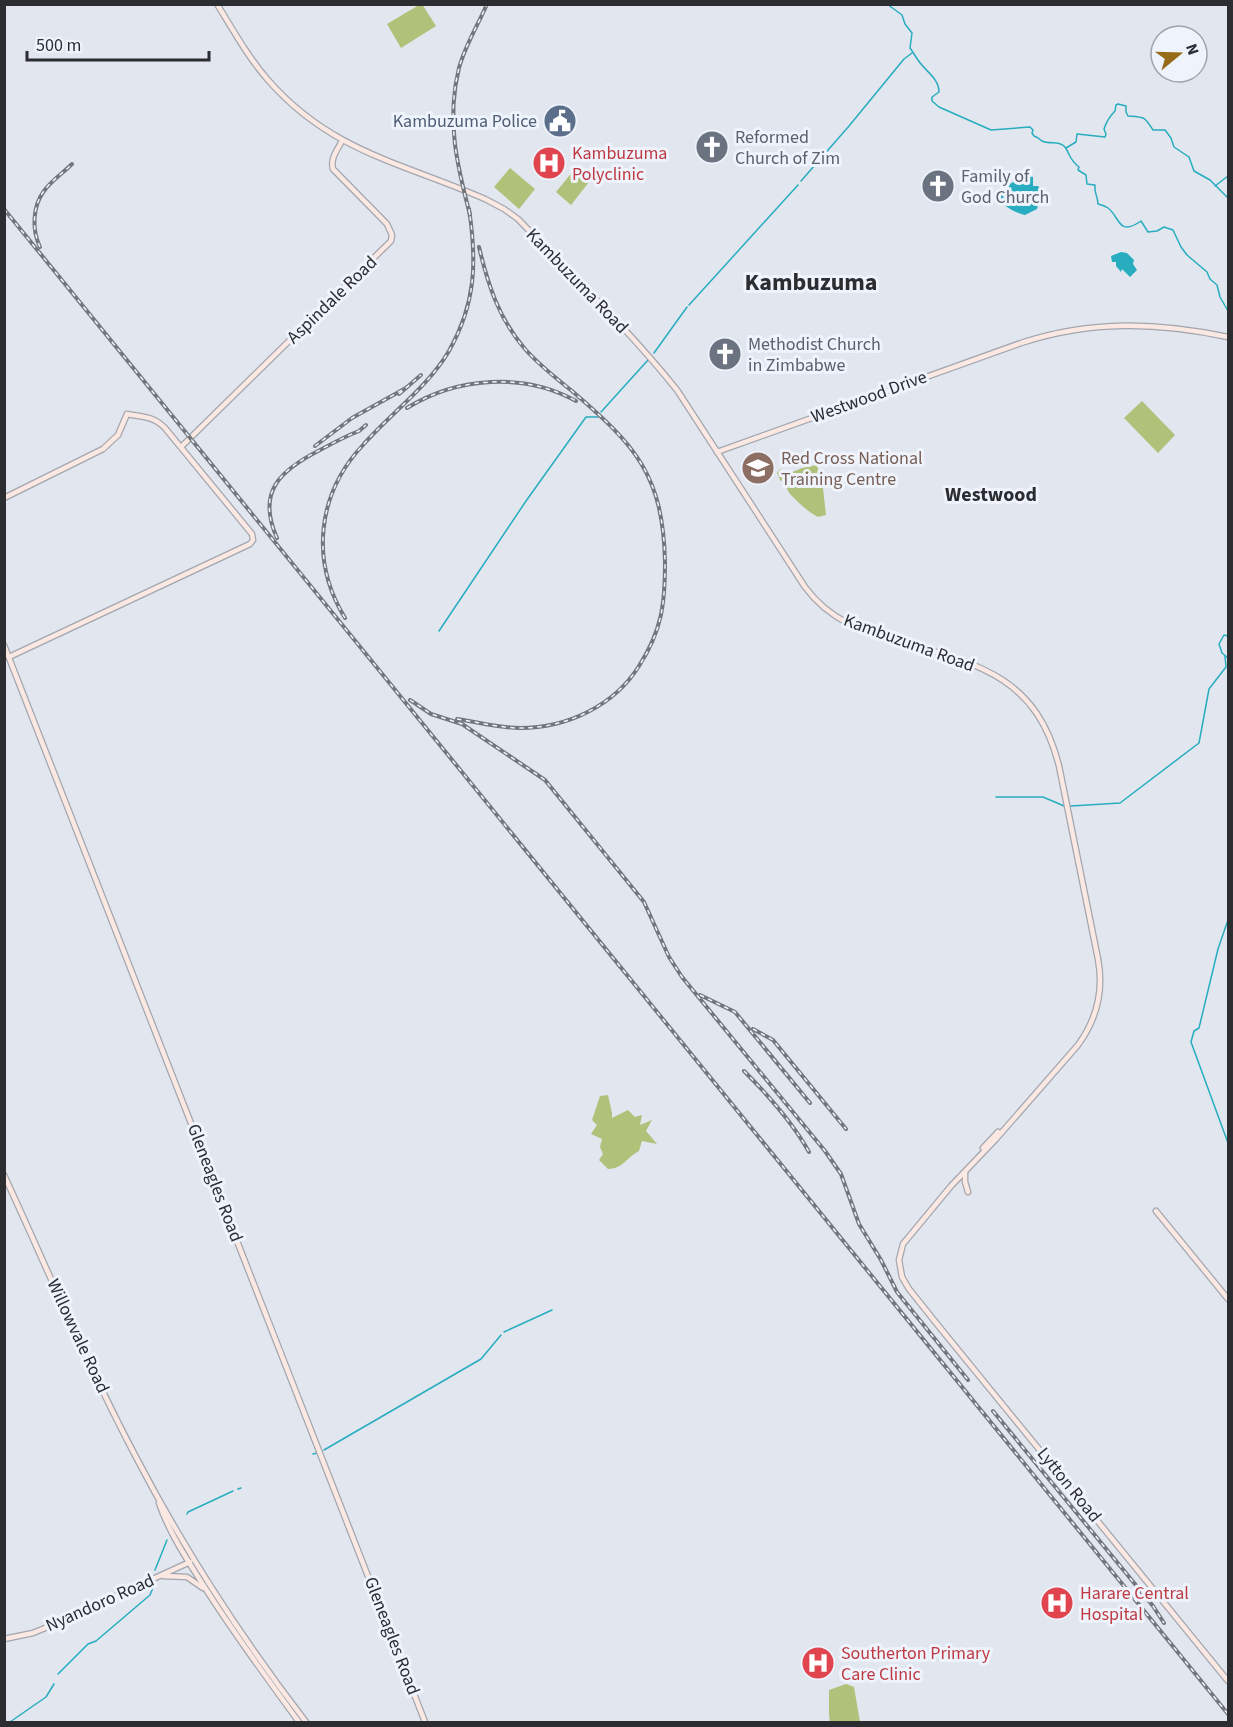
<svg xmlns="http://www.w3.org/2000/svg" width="1233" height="1727" viewBox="0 0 1233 1727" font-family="'Source Sans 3',sans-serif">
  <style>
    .green { fill: #b0c179 }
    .water { fill: #27adbf }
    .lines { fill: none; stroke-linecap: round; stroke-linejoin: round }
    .stream { stroke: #27adbf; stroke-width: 1.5 }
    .secondary-casing { stroke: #a2a7af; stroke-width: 7 }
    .secondary { stroke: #fce8e2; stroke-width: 4.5 }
    .rail-casing { stroke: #73777c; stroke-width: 4 }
    .rail { stroke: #eef3fc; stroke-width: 1.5; stroke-dasharray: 4.5; stroke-linecap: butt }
    .labels { text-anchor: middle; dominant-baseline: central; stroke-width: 6; stroke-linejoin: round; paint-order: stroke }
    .service-label { font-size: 18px; fill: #4e5e75; stroke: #eef3fc; text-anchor: end }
    .worship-label { font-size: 18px; fill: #5b616d; stroke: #eef3fc; text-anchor: start }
    .health-label { font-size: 18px; fill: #be3a42; stroke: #eef3fc; text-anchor: start }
    .street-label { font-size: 18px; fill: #2b2d30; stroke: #eef3fc }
    .education-label { font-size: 18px; fill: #785e54; stroke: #eef3fc; text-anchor: start }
    .neighbourhood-label { font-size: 20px; font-weight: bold; fill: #2b2d30; stroke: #eef3fc }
    .district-label { font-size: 24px; font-weight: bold; fill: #2b2d30; stroke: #eef3fc }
  </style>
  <rect width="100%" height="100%" fill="#e1e6ef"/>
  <!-- green -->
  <g class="green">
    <polygon points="422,4 436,26 401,48 387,24 419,5"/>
    <polygon points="510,168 535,189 519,209 494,187"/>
    <polygon points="574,170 589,182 571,205 556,192"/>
    <polygon points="1142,401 1175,435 1158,453 1124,418"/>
    <path d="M817 465 823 488 826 515 818 517C808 512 799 503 791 495 786 490 787 484 780 480L777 473 780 469 783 472 790 473 802 468Z"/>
    <path d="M608 1095 612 1113V1118L628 1110 635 1117 642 1115 640 1125 652 1120 646 1131 657 1144 642 1141 639 1151C627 1157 623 1169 608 1169L599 1160 603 1154 600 1147 602 1139 591 1134 597 1125 592 1120 600 1096Z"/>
    <polygon points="846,1684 854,1687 860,1722 830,1722 829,1715 829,1690"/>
  </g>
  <!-- water -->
  <g class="water">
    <path d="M1026 175 1033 177V186H1038L1042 190 1044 198 1041 204 1038 205 1037 209 1025 215C1014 212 993 204 1004 189 1009 183 1019 179 1026 175Z"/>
    <polygon points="1121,252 1127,253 1134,260 1133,264 1137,270 1130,277 1122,269 1121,272 1116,266 1116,262 1112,262 1111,256"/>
  </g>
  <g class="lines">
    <!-- stream -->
    <g class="stream">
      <path d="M887 4 902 15 905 24 912 33 910 48C913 52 915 56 918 60 925 71 939 78 939 92L932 97V101L939 107 991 130 1030 127 1033 130 1032 133 1034 136C1037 137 1040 139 1042 141 1050 145 1059 140 1065 147 1071 156 1069 159 1079 167L1078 170 1086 175 1087 184 1095 185C1094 193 1098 197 1098 204 1102 205 1105 206 1108 208 1120 217 1118 237 1141 221L1148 232 1157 231 1164 227 1173 230 1181 247 1187 255 1207 272 1210 279 1217 285 1220 297 1228 311"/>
      <path d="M1066 148 1076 142 1077 134 1105 137 1106 134 1104 129C1106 123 1110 116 1115 111L1116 105 1118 104 1126 106V112L1128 116C1144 117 1144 116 1153 130H1165L1171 138 1174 147 1189 157 1194 171 1210 180 1228 198"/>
      <polyline points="801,181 849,126 904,59 912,53"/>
      <polyline points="1215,186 1228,176"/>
      <polyline points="689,305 798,185"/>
      <polyline points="654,353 687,307"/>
      <polyline points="601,412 648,360"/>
      <polyline points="439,631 526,501 586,417 598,417"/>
      <polyline points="1228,636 1224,635 1219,644 1222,653 1228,658"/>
      <polyline points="996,797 1043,797 1064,806"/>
      <polyline points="1071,806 1120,803 1199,743 1209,689 1226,667 1225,656"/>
      <polyline points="1228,920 1218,949 1199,1028 1194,1031 1191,1042 1228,1143"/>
      <polyline points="504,1332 552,1310"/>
      <polyline points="324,1450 481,1359 501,1335"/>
      <polyline points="313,1454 317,1453"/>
      <polyline points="238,1489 241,1488"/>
      <polyline points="187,1514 188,1512 233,1491"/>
      <polyline points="155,1570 167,1540"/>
      <polyline points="58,1674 88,1644 96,1641 150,1595 154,1585"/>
      <polyline points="10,1722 46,1697 54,1684"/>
    </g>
    <defs>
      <g id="secondary">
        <path d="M217 4C233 30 248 57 268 80 331 152 403 163 485 199L504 209 518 219C572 275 628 329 677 390L805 587C830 621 862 631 901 642 980 664 1037 678 1059 766L1098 959C1104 991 1097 1019 1078 1045L996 1139 951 1186 903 1244 899 1260 902 1277 909 1289 941 1329 1228 1681"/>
        <path d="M181 447 391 241 392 235 387 224 333 169C330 159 337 150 342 141"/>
        <path d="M717 452 1021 343C1091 320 1157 322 1228 337"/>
        <path d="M4 498 103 449 118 435 127 414C143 417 153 416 165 428L252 534 253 540 250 544 9 657"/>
        <polyline points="4,645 425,1722"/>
        <polyline points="983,1148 998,1132"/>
        <polyline points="965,1172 965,1182 968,1192"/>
        <path d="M4 1175C48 1270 88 1367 137 1459 185 1551 243 1640 306 1722"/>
        <polyline points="1156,1211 1228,1299"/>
        <path d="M159 1503C169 1532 186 1558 202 1583 232 1631 266 1677 299 1722"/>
        <polyline points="163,1576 187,1577 203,1588"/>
        <polyline points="4,1639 33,1633 50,1626 190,1562"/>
      </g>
    </defs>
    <!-- secondary casing -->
    <use href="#secondary" class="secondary-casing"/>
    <!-- secondary -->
    <use href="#secondary" class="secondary"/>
    <defs>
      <g id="rail">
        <polyline points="4,209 1228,1714"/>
        <path d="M470 215C457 165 446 120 459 68 465 46 478 25 487 4"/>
        <path d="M40 247C32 230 32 207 44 191 51 181 63 173 72 164"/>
        <polyline points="399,394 421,375"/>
        <path d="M407 408C457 377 524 372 576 401"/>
        <polyline points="315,446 352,418 406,388"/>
        <path d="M277 538C256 491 281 470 320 450 333 443 346 436 359 431L366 425"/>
        <path d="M345 618C310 561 317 494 363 445 391 413 427 388 449 351 476 303 477 262 469 209"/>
        <polyline points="410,700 431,714 462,724 545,780 644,902 669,957 682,977 825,1151 841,1174 859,1224 881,1260 897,1292 968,1380"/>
        <path d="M457 719C478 722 500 728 520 728 567 728 614 706 639 666 662 630 665 604 665 562 663 475 636 446 572 391 556 378 539 365 525 349 499 319 488 285 479 247"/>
        <polyline points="700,995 735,1012 810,1103"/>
        <polyline points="753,1029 773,1040 846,1129"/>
        <path d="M744 1071C767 1094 793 1123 809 1152"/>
        <polyline points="993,1411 1153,1606 1164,1623"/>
      </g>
    </defs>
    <!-- rail casing -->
    <use href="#rail" class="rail-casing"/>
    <!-- rail -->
    <use href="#rail" class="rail"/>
  </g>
  <!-- icons -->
  <defs>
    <symbol id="civic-disc" viewBox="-11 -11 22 22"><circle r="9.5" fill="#5c6f8a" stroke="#eef3fc"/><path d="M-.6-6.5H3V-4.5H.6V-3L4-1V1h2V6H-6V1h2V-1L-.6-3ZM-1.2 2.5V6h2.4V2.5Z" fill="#fff"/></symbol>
    <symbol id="church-disc" viewBox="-11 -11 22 22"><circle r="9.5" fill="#6b7280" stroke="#eef3fc"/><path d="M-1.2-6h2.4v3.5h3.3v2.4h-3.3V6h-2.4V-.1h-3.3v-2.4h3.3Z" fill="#fff"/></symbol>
    <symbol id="hospital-disc" viewBox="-11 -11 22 22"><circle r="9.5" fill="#e0444e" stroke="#eef3fc"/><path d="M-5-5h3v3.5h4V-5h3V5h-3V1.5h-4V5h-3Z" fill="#fff"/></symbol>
    <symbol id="university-disc" viewBox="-11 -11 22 22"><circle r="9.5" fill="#8d6e63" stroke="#eef3fc"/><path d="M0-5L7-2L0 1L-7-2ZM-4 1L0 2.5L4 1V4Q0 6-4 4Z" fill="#fff"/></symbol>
  </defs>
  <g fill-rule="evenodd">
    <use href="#civic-disc" x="541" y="102" width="38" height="38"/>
    <use href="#church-disc" x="693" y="128" width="38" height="38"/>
    <use href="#hospital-disc" x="530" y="144" width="38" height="38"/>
    <use href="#church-disc" x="919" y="167" width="38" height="38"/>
    <use href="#church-disc" x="706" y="335" width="38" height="38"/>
    <use href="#university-disc" x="739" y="449" width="38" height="38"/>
    <use href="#hospital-disc" x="1038" y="1584" width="38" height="38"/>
    <use href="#hospital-disc" x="799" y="1644" width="38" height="38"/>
  </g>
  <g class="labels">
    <!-- service labels -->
    <g class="service-label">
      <text x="537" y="121">Kambuzuma Police</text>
    </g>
    <!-- worship labels -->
    <g class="worship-label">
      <text x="735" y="137">Reformed<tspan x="735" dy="21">Church of Zim</tspan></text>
      <text x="961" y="176">Family of<tspan x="961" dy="21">God Church</tspan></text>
      <text x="748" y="344">Methodist Church<tspan x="748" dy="21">in Zimbabwe</tspan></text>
    </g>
    <!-- health labels -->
    <g class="health-label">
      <text x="572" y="153">Kambuzuma<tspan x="572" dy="21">Polyclinic</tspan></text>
      <text x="1080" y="1593">Harare Central<tspan x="1080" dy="21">Hospital</tspan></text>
      <text x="841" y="1653">Southerton Primary<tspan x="841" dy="21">Care Clinic</tspan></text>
    </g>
    <!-- street labels -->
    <g class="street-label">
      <text transform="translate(577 281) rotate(46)">Kambuzuma Road</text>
      <text transform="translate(332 300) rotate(-44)">Aspindale Road</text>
      <text transform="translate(869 397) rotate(-20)">Westwood Drive</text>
      <text transform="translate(909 643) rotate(20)">Kambuzuma Road</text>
      <text transform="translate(215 1183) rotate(69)">Gleneagles Road</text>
      <text transform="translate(78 1336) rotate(65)">Willowvale Road</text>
      <text transform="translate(1069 1485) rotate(51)">Lytton Road</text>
      <text transform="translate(100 1603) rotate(-24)">Nyandoro Road</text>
      <text transform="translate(392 1636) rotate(69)">Gleneagles Road</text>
    </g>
    <!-- education labels -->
    <g class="education-label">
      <text x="781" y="458">Red Cross National<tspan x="781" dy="21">Training Centre</tspan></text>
    </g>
    <!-- neighbourhood labels -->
    <g class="neighbourhood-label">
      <text x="991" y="495">Westwood</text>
    </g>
    <!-- district labels -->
    <g class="district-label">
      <text x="811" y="282">Kambuzuma</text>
    </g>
  </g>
  <!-- border -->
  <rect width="1233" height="1727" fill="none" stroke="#2b2d30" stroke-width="12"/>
  <!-- north arrow -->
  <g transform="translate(1179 54) rotate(71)"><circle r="28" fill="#eef3fc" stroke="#a0a4aa" stroke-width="1.5"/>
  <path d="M0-4.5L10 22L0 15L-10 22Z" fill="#966c18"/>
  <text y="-9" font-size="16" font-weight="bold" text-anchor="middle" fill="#2b2d30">N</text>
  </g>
  <!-- scale -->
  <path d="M27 51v9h182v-9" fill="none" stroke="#2b2d30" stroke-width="3"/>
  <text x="36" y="51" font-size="18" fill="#2b2d30" stroke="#eef3fc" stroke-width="4.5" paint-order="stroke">500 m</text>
</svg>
